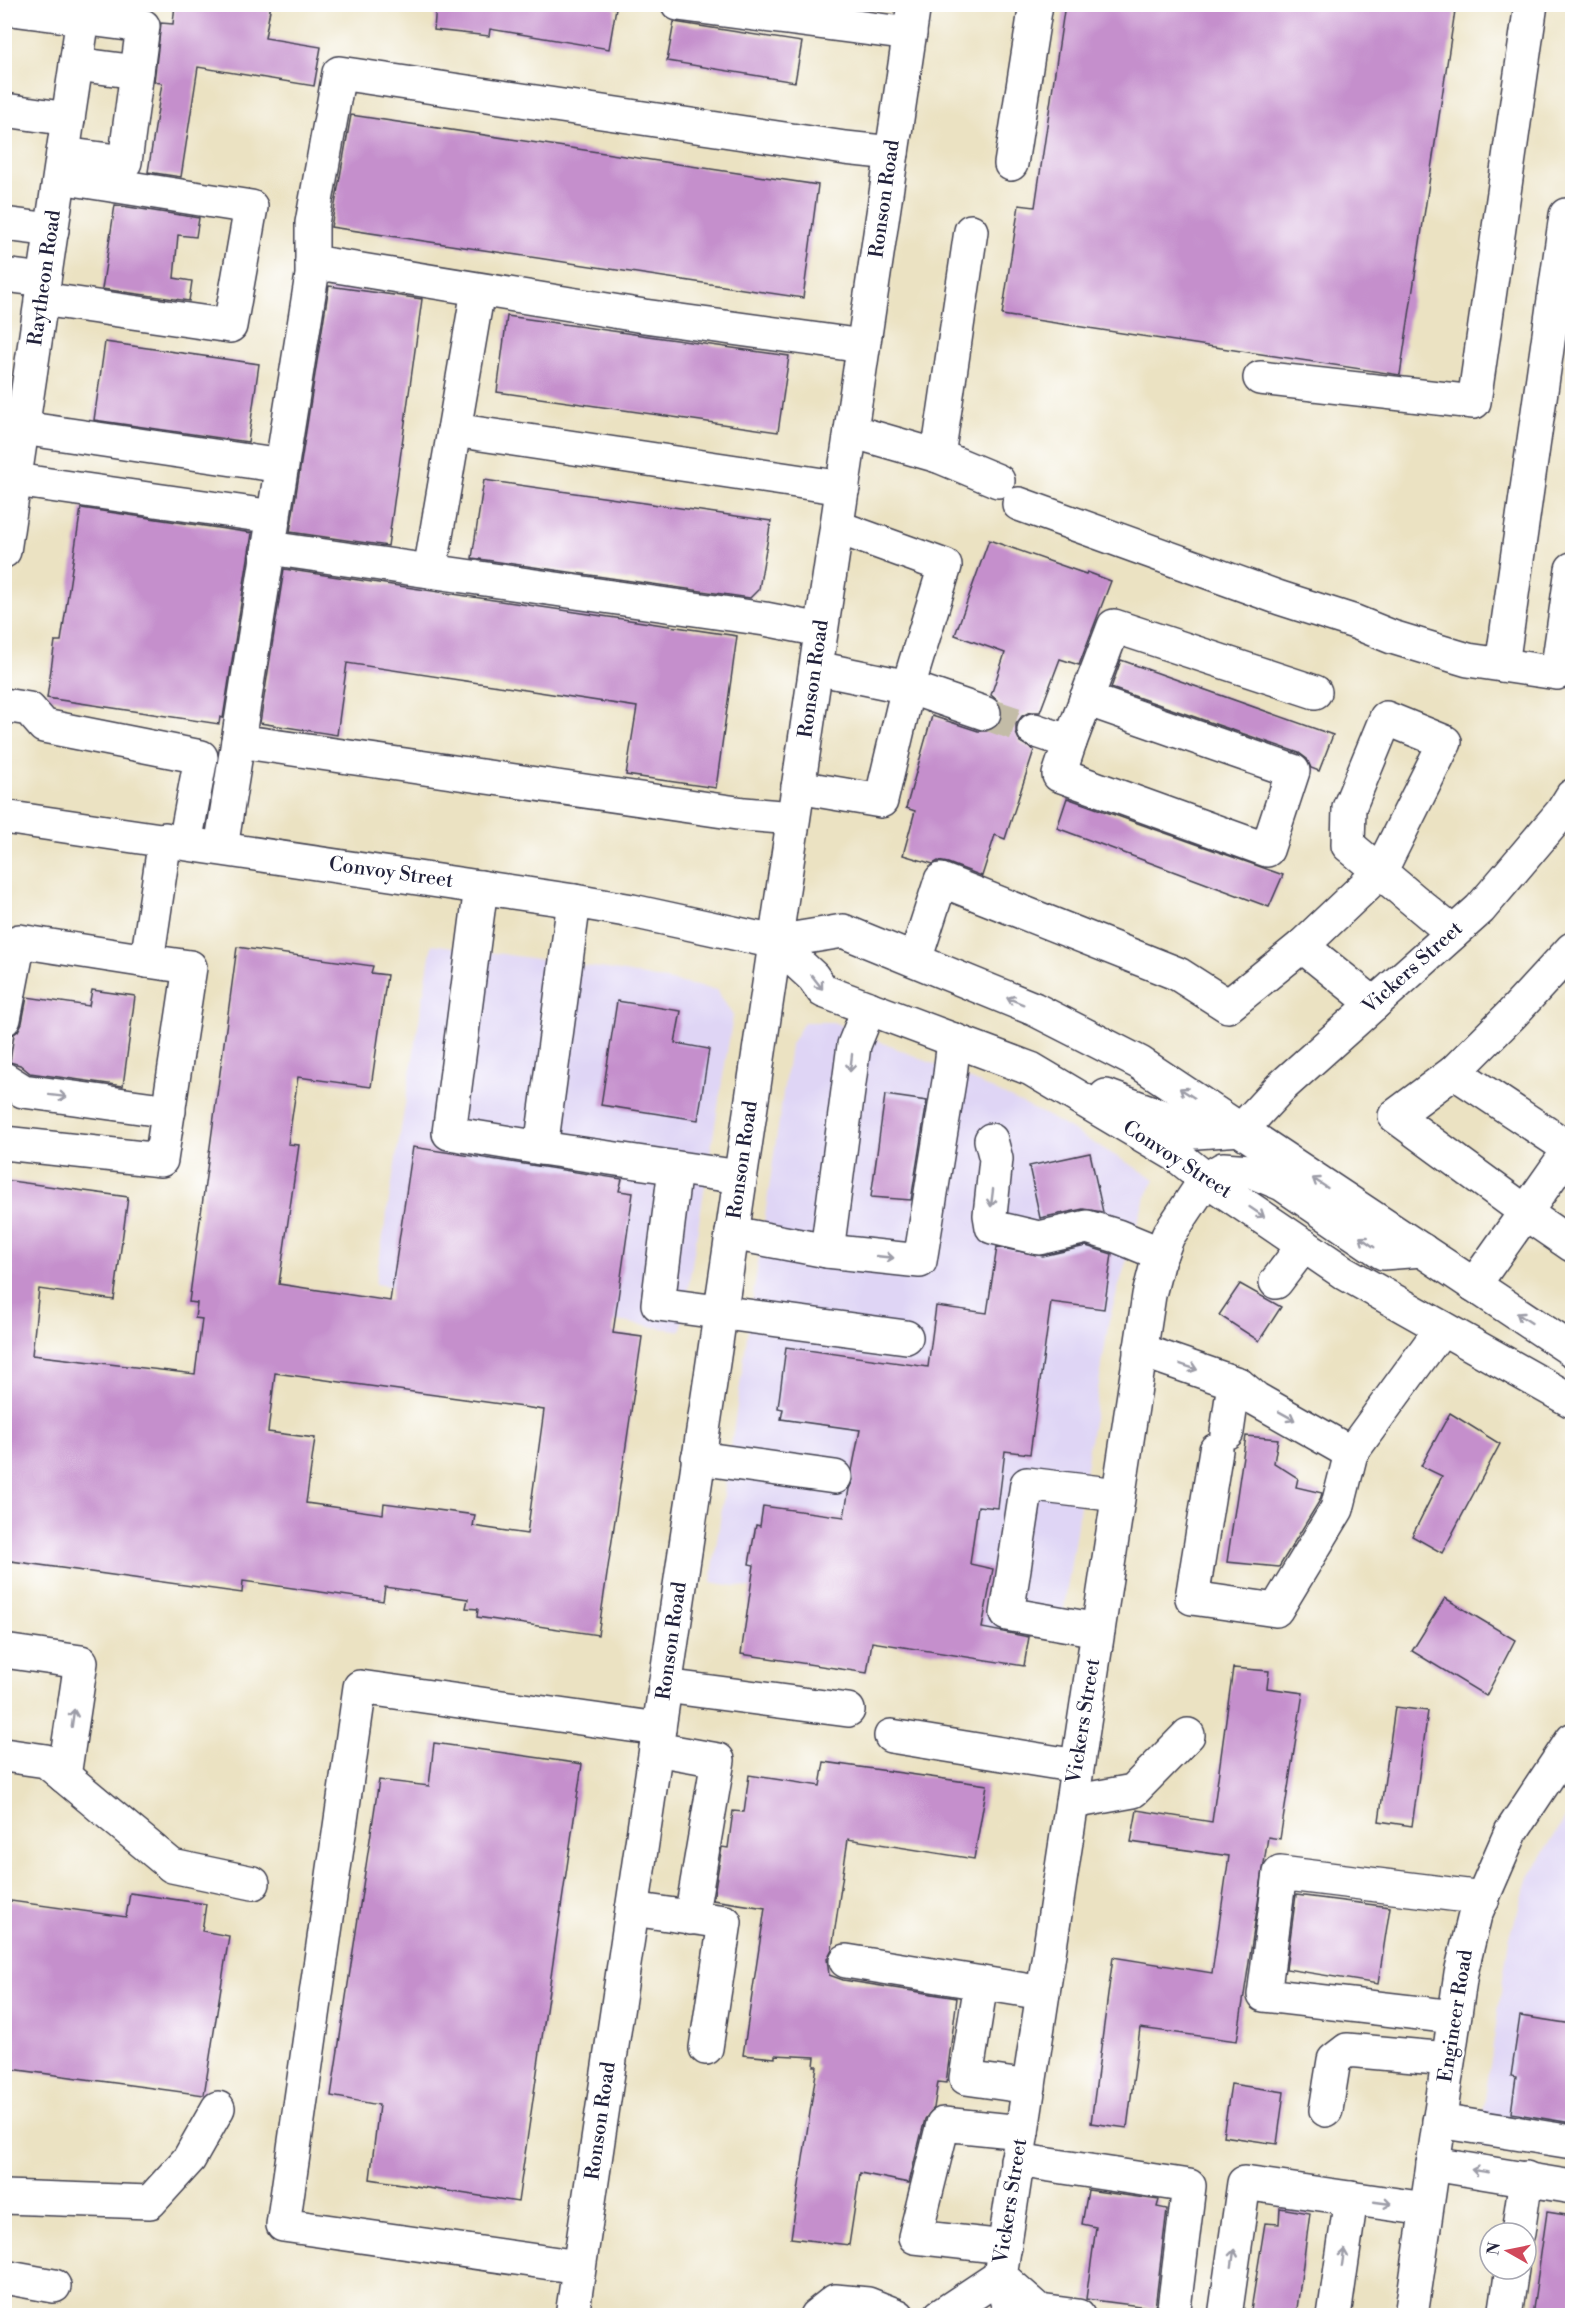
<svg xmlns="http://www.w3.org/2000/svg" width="1577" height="2320" viewBox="0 0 1577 2320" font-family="'Libre Bodoni',serif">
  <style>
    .built { fill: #dfd5f5 }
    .building { fill: #c58fcc; fill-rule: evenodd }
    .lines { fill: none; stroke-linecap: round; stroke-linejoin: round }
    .minor-tunnel { stroke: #c3bca7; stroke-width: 33; stroke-dasharray: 33 16; stroke-linecap: butt }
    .minor-casing { stroke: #403f4f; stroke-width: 36 }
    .major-casing { stroke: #403f4f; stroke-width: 36 }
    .minor { stroke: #fff; stroke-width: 33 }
    .major { stroke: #fff; stroke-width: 33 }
    .oneway { stroke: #9c9ca7 }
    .labels { text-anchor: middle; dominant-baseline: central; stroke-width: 4.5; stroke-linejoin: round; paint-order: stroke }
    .street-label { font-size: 20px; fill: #22223b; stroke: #fff }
  </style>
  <rect width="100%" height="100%" fill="#fff"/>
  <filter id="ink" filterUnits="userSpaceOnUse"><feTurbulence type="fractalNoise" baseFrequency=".0167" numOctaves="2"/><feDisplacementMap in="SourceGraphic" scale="12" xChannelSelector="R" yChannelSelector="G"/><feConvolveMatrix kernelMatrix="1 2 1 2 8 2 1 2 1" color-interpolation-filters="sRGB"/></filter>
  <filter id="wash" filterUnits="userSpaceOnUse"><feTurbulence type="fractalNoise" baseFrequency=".008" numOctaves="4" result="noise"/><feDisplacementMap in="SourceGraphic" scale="24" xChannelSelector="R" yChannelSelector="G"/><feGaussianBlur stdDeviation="1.35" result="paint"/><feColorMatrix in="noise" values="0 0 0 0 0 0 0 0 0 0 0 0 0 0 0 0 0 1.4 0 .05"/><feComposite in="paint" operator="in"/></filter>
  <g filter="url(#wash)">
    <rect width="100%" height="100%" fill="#ebe2c2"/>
    <!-- built -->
    <g class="built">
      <polygon points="432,944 614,970 717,990 733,1016 681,1331 375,1284"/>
      <polygon points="804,1022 833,1022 972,1080 1046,1115 1155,1179 1144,1201 1109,1320 1059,1640 711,1582 790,1046"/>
      <polygon points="1572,1807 1572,2161 1478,2146 1509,1939 1529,1877"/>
    </g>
    <g id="blocks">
      <!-- building -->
      <g class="building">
        <polygon points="175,4 271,4 265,38 321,47 314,86 198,67 181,177 148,172 162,83 154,82 161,23 173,24"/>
        <polygon points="436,4 589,4 616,8 609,49 490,29 489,36 434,30"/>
        <polygon points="1065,4 1456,4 1400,375 1002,315 1019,205 1035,207"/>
        <polygon points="674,22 802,42 795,82 667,61"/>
        <polygon points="351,115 818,185 803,298 331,227"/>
        <polygon points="115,205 199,218 196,237 178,235 174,278 192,281 189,301 102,289"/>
        <polygon points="329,286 422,299 388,546 290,532"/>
        <polygon points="507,316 789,356 778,432 497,392"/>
        <polygon points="105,342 259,364 248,442 94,420"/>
        <polygon points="484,480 771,521 759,589 750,598 472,558"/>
        <polygon points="81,508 252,533 223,718 220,717 219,724 47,698 55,641 61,641"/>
        <polygon points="989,540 1086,574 1087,572 1111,581 1079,665 1060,659 1040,712 1030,712 1022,716 1016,724 1016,733 1020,742 1034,750 1005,839 995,835 982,876 948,863 938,861 933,864 903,855 915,811 906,808 932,716 978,731 987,731 997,727 1002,718 1002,710 998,701 991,695 1005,653 955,635"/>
        <polygon points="284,569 737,636 716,788 626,775 637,707 347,663 337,735 260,723"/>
        <polygon points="1121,660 1333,735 1319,771 1311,768 1307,759 1299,753 1111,688"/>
        <polygon points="1067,798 1283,875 1269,907 1057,828"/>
        <path d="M237 947 373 966 371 973 387 975 371 1087 298 1077 288 1144 299 1145 279 1284 390 1301 413 1147 622 1179 619 1191 633 1193 613 1333 642 1337 598 1635 477 1617 478 1609 466 1608 468 1599 385 1587 383 1601 243 1581 242 1593 4 1560V1180L128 1197 114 1300 39 1289 32 1355 195 1374 202 1319 195 1318 197 1303 189 1302ZM275 1373 544 1410 527 1534 473 1526 475 1515 384 1503 383 1514 306 1503 315 1438 268 1432Z"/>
        <polygon points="92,990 135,996 123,1086 30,1073 20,1065 10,1062 14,1034 18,1031 22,1023 27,997 89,1006"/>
        <polygon points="617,1001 681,1011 675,1043 709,1049 698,1120 601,1105"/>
        <polygon points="885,1095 927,1101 911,1200 871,1197"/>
        <polygon points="1090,1153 1103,1212 1083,1209 1040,1218 1029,1166"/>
        <polygon points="1086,1246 1112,1254 1104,1309 1051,1302 1030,1454 1005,1451 998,1508 978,1506 970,1564 993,1569 982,1628 1029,1637 1024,1666 872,1642 867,1673 741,1654 754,1565 749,1564 756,1525 760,1526 763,1506 844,1517 849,1489 853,1480 852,1470 860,1430 781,1419 783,1409 778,1408 786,1347 928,1367 936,1306 987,1313 997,1247 1043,1256"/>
        <polygon points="1240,1284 1281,1307 1259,1341 1219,1315"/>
        <polygon points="1450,1413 1500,1444 1442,1553 1412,1536 1442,1476 1421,1466"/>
        <polygon points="1246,1436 1278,1439 1274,1463 1298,1478 1296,1487 1322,1493 1320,1500 1279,1567 1227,1562"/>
        <polygon points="1445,1598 1515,1640 1486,1696 1412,1651"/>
        <polygon points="1233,1668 1269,1671 1267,1688 1303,1693 1280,1839 1268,1837 1237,2041 1140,2028 1127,2128 1091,2123 1113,1957 1212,1973 1229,1856 1131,1842 1137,1810 1212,1822"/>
        <polygon points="1395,1707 1428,1711 1412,1826 1379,1821"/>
        <polygon points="434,1743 582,1764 518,2202 370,2179 379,2105 331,2096 379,1780 429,1786"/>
        <polygon points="824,1762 987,1785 974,1859 848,1839 832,1949 827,1959 829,1975 843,1980 957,1998 946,2083 938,2082 934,2108 925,2119 909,2183 860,2173 849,2245 791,2238 817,2066 814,2066 815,2057 775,2055 775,2058 743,2055 765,1908 713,1900 722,1847 728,1848 733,1811 744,1812 749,1775 820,1786"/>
        <polygon points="130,1893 206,1904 202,1931 229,1936 204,2095 4,2068 4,1900 126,1917"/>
        <polygon points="1296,1895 1390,1907 1378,1984 1286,1969"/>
        <polygon points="1520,2016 1572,2024 1572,2123 1511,2113 1516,2077 1511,2076"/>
        <polygon points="1231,2084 1284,2092 1277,2144 1223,2136"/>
        <polygon points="1088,2190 1159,2200 1157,2207 1167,2209 1155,2308 1086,2299 1096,2227 1082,2224"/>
        <polygon points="1280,2208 1310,2213 1296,2316 1250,2316 1265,2223 1279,2224"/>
        <polygon points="1547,2212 1572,2216 1572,2316 1532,2316"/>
      </g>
    </g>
  </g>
  <g filter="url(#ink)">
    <use href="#blocks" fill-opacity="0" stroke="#403f4f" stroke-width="1.5"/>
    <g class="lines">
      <!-- minor-tunnel -->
      <polyline class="minor-tunnel" points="984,713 1034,730"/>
      <defs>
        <g id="minor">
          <polyline points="678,4 910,34"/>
          <polyline points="4,8 143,26 125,162 63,154"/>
          <polyline points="76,64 137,72"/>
          <polyline points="4,115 5,110 68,119"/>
          <polyline points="1011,164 1036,4"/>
          <polyline points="4,224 52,230"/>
          <polyline points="312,262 644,316 863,346"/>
          <polyline points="4,275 44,280"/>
          <polyline points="41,299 230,326 251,207 60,177"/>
          <polyline points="1260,378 1474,402 1531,4"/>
          <polyline points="22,428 282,466"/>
          <polyline points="454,430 843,488"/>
          <polyline points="851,431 938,456 971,231"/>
          <polyline points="938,456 998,481"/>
          <polyline points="15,480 274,517"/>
          <polyline points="1019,504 1280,598 1355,622 1392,637 1468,660 1557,673 1572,569"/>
          <polyline points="269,548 765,619 821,630"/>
          <polyline points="4,551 85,4"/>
          <polyline points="430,571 478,290"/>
          <polyline points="1502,665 1566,215 1572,216"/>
          <polyline points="816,668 908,687 984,713"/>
          <polyline points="4,705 29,709 44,726 201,757 185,843"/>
          <polyline points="1034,730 1070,742 1114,626 1315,692"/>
          <polyline points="238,741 744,814 793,818"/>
          <polyline points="1070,742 1059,775 1267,850 1293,771 1086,699"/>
          <polyline points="798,787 881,801 908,687 945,566 837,527"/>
          <polyline points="221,848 312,275 312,223 339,73 845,148 892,153"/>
          <polyline points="481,887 449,1133 541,1148 574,901"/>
          <polyline points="1302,946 1374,1004"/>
          <polyline points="915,960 941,880 1178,974 1228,1006 1302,946 1380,872 1445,742 1386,718 1349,808 1348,845 1453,933"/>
          <polyline points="4,1019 19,941 147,961"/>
          <polyline points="1454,1072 1570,1149 1525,1213"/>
          <polyline points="4,1079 23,1091 169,1111"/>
          <polyline points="1242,1129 1280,1088 1480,909 1562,812 1572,796"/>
          <polyline points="991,1140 996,1159 990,1215 992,1227 1039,1238 1087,1227 1117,1236 1161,1254"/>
          <polyline points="4,1143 161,1160 190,967 147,961 165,839"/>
          <polyline points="541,1148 740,1177"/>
          <polyline points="675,1168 658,1304 906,1337"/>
          <polyline points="1526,1212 1395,1116 1454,1072 1512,1014 1572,949"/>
          <polyline points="732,1233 827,1251 920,1261 950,1075 954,1040"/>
          <polyline points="827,1251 854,1045 869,1008"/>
          <polyline points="1276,1282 1304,1245"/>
          <polyline points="1474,1285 1525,1213 1572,1245"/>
          <polyline points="1140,1350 1238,1384 1256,1399 1351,1453 1442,1328"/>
          <polyline points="1227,1432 1232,1397 1238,1384"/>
          <polyline points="1216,1450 1192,1598 1276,1610 1337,1509 1351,1453"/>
          <polyline points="698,1458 835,1477"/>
          <polyline points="1098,1630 1007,1614 1027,1484 1118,1495"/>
          <polyline points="4,1651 81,1662 64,1776"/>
          <polyline points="665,1686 848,1710"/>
          <polyline points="891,1736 1077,1766"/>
          <polyline points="656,1749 718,1760 691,1918"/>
          <polyline points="4,1755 46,1761 172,1866 253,1883"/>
          <polyline points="1072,1802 1133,1791 1188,1735"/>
          <polyline points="632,1909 725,1922 706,2048"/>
          <polyline points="846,1961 1043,1993"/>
          <polyline points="981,1983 966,2078 1029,2087"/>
          <polyline points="1454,2017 1264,1995 1280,1873 1483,1898"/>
          <polyline points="1326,2110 1334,2060 1347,2050 1448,2059"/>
          <polyline points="1439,2121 1572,2142"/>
          <polyline points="1017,2160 1189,2186 1173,2316"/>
          <polyline points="1433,2164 1572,2187"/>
          <polyline points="4,2197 150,2202 189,2159 218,2108"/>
          <polyline points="1518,2233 1526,2178"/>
          <polyline points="1005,2247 915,2237 943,2124 1022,2132"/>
          <polyline points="579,2267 283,2225 360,1687 659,1729"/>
          <polyline points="1000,2276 1040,2311 1078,2316"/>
          <polyline points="4,2277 54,2286"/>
          <polyline points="572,2316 914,4"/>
          <polyline points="816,2316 835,2301 868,2304 898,2316"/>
          <polyline points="940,2316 1000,2276"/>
          <polyline points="1011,2316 1000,2276 1149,1295 1157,1264 1168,1236 1206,1179"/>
          <polyline points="1225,2316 1244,2183 1426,2209"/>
          <polyline points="1334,2316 1351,2198"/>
          <polyline points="1411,2316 1461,1973 1475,1915 1511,1832 1572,1740"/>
          <polyline points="1505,2316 1512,2269"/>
        </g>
        <g id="major">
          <polyline points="4,817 574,901 632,911 775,942 843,931 1034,1009 1140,1063 1572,1350"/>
          <polyline points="775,942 813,977 823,991 1031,1069 1176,1155 1206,1179 1343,1272 1572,1401"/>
          <polyline points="1106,1096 1166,1118 1196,1132 1242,1129"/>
          <polyline points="1206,1179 1223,1169 1251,1171 1282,1184 1383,1253 1422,1250"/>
        </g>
      </defs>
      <!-- minor casing -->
      <use href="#minor" class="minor-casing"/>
      <!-- major casing -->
      <use href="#major" class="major-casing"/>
      <!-- minor -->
      <use href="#minor" class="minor"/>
      <!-- major -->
      <use href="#major" class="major"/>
    </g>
    <!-- one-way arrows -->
    <defs><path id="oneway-shaft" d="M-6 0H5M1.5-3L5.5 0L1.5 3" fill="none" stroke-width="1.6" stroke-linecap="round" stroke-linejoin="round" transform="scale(1.5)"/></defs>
    <g class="oneway">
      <use href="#oneway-shaft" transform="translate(817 982) rotate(52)"/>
      <use href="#oneway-shaft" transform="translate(1015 1001) rotate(-158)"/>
      <use href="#oneway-shaft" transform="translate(851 1063) rotate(97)"/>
      <use href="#oneway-shaft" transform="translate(1187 1093) rotate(-147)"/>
      <use href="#oneway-shaft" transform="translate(58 1096) rotate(7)"/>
      <use href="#oneway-shaft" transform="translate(1320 1183) rotate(-147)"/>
      <use href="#oneway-shaft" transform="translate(992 1198) rotate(97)"/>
      <use href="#oneway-shaft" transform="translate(1257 1212) rotate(34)"/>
      <use href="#oneway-shaft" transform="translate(1367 1242) rotate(-145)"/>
      <use href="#oneway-shaft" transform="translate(885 1257) rotate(6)"/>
      <use href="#oneway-shaft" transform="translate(1524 1318) rotate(-147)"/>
      <use href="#oneway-shaft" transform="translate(1189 1367) rotate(19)"/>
      <use href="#oneway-shaft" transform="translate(1287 1416) rotate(29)"/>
      <use href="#oneway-shaft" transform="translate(73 1718) rotate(-82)"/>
      <use href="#oneway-shaft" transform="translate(1480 2171) rotate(-171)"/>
      <use href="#oneway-shaft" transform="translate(1383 2203) rotate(8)"/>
      <use href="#oneway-shaft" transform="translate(1233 2258) rotate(-82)"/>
      <use href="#oneway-shaft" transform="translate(1343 2258) rotate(-82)"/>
    </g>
  </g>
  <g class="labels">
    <!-- street labels -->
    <g class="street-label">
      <text transform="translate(885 199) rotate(-82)">Ronson Road</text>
      <text transform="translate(45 278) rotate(-82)">Raytheon Road</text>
      <text transform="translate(814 679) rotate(-82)">Ronson Road</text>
      <text transform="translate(391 873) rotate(8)">Convoy Street</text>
      <text transform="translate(1413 968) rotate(-42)">Vickers Street</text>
      <text transform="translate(743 1160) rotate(-82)">Ronson Road</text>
      <text transform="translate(1177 1160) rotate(33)">Convoy Street</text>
      <text transform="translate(672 1641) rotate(-82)">Ronson Road</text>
      <text transform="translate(1084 1721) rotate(-81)">Vickers Street</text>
      <text transform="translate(1456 2016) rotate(-81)">Engineer Road</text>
      <text transform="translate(601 2121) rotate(-82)">Ronson Road</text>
      <text transform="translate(1011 2201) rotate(-81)">Vickers Street</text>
    </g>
  </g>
  <!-- margin -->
  <rect width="1577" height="2320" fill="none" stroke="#fff" stroke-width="24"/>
  <!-- north arrow -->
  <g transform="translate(1508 2251) rotate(279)"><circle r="28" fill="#ffffff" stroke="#a7a7b1" stroke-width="1.5"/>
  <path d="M0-4.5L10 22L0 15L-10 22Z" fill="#d1495b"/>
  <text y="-9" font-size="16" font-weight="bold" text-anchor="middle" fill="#22223b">N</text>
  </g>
</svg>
